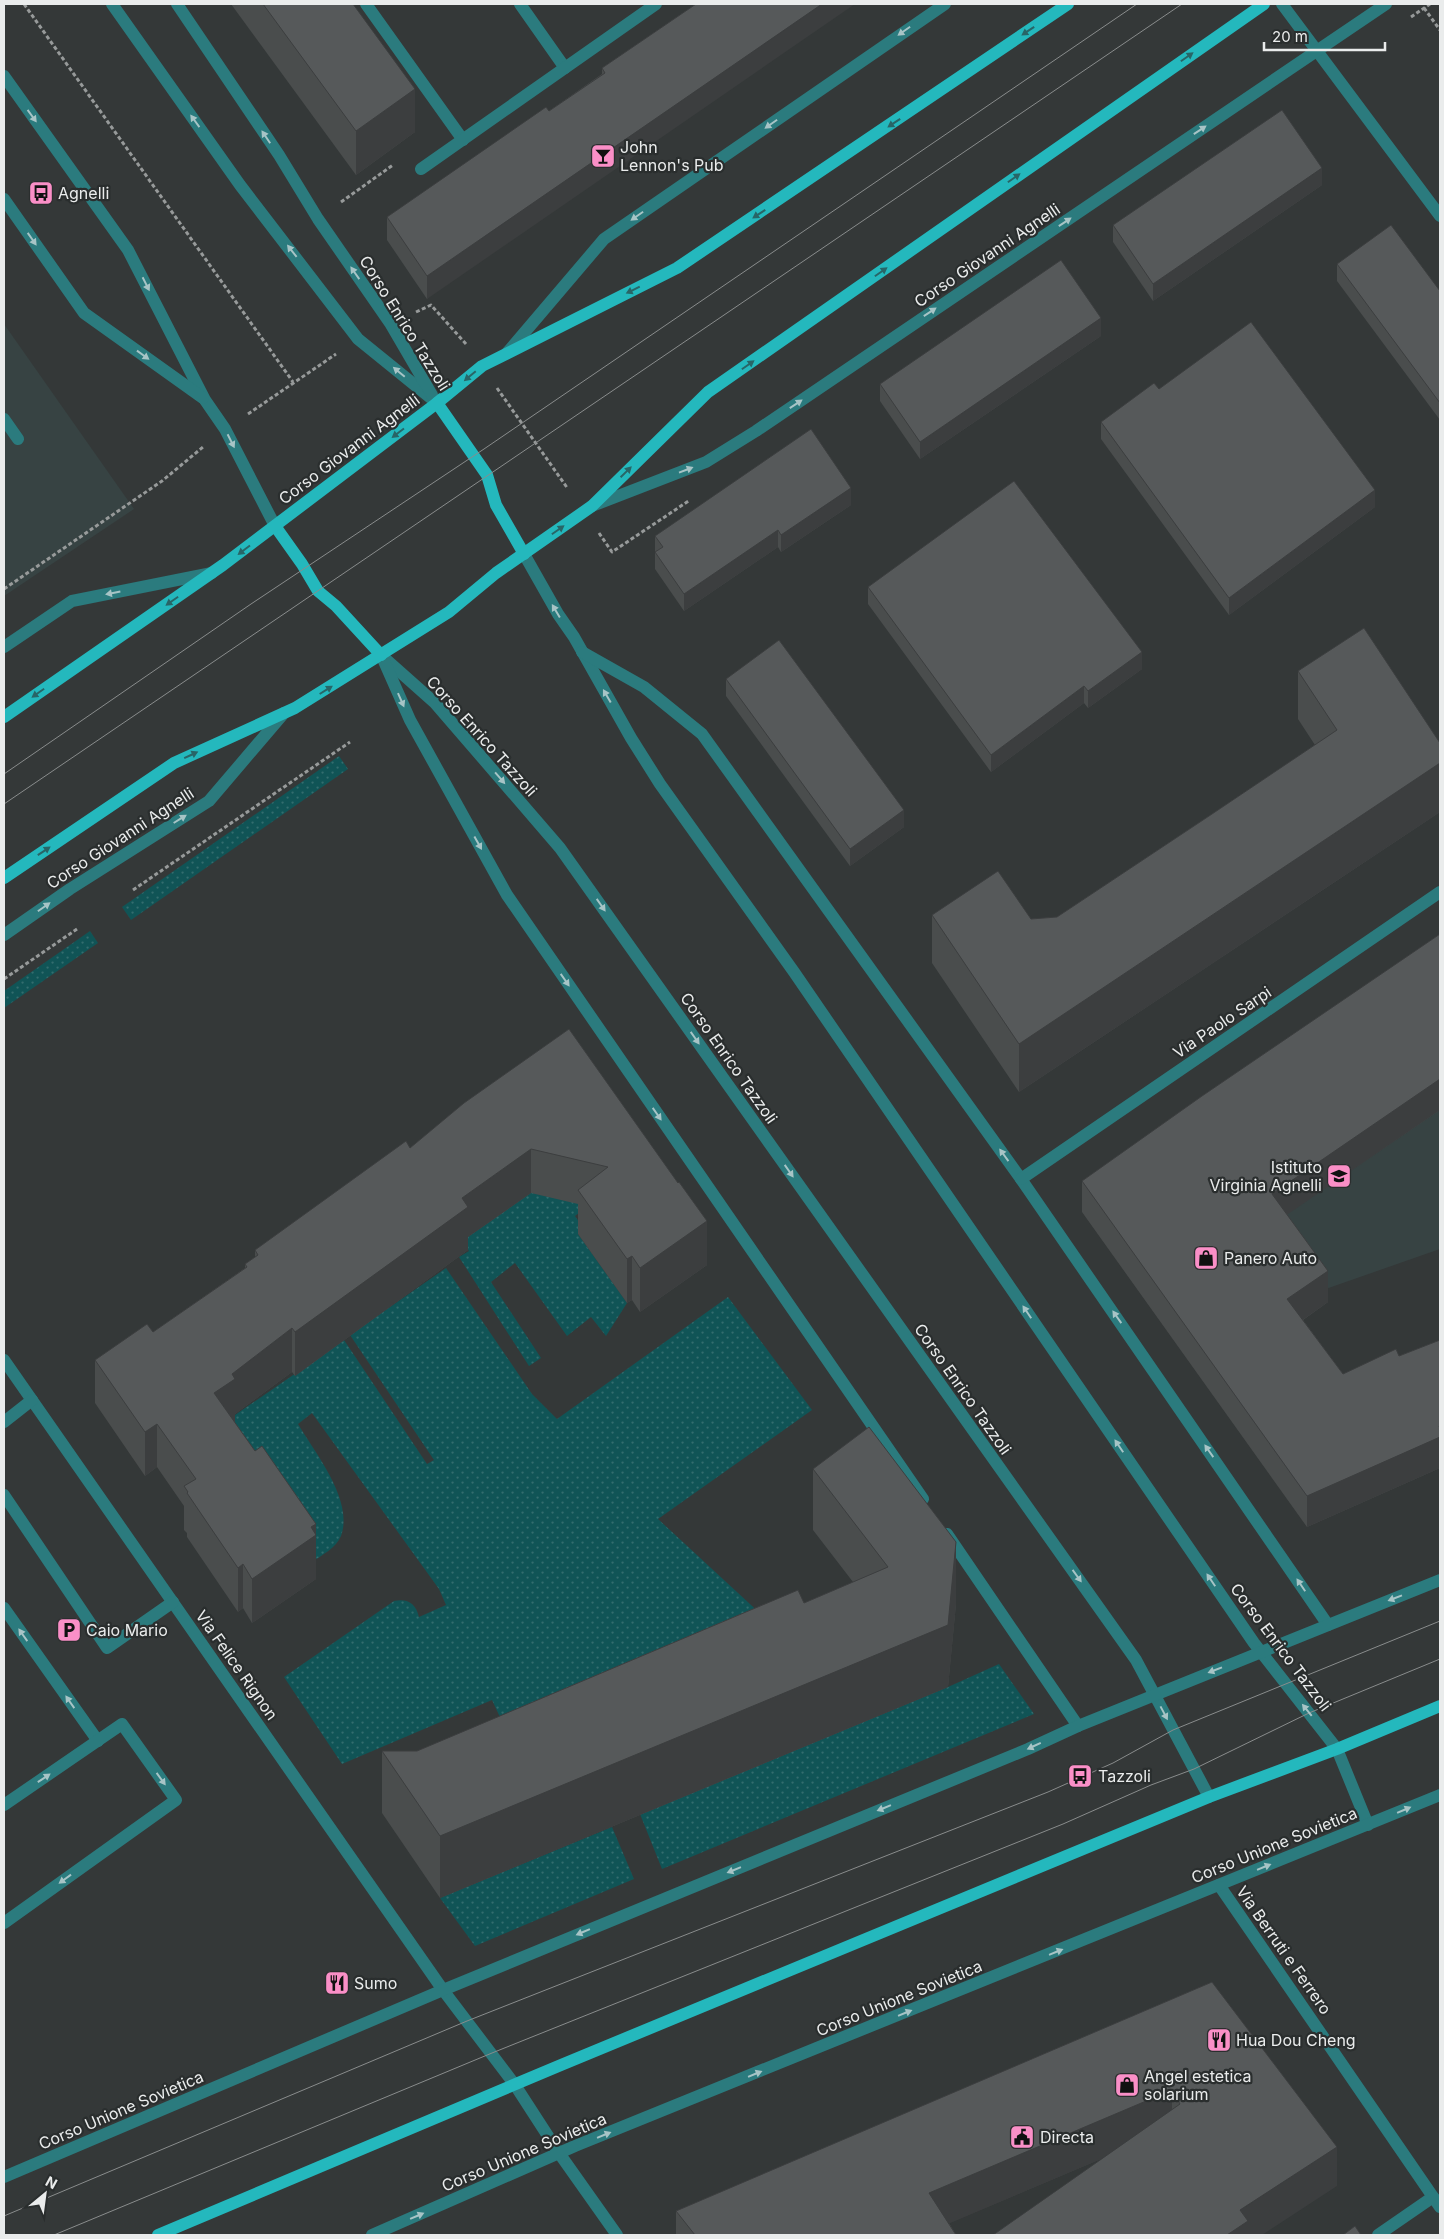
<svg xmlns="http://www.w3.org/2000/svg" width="1444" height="2239" viewBox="0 0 1444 2239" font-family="Inter,sans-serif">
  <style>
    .built { fill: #374343 }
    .grass { fill: url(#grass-dots) }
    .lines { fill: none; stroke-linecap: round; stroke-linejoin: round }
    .path { stroke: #979a9a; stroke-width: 3; stroke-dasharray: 4 2.5; stroke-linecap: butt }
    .minor { stroke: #2b7b7e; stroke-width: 12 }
    .major { stroke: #24b8bd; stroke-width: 12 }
    .tram { stroke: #898c8c; stroke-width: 1 }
    .wall { fill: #4a4d4d }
    .shaded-wall { fill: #3c3e3f }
    .building { fill: #56595a; stroke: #3c3e3f }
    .oneway { fill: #a7c4c6 }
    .oneway2 { fill: #286567 }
    .labels { text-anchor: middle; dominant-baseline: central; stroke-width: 4.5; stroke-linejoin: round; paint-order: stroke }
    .poi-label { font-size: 16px; fill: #eaecec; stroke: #2a2e2e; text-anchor: start }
    .street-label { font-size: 16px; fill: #eaecec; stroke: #2a2e2e }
  </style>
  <defs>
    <pattern id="grass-dots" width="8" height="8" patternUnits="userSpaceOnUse" patternTransform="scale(1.25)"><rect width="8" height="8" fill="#105456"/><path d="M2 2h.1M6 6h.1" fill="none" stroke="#336d6e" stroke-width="1.8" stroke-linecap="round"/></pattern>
  </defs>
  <rect width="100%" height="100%" fill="#343838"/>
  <!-- built -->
  <g class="built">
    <polygon points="4,324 134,509 4,596"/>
    <polygon points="1440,965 1440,1249 1320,1291 1202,1127"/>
  </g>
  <!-- grass -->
  <g class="grass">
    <polygon points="339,756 348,769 131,920 122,907"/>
    <polygon points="90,931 98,943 4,1008 4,991"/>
    <polygon points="563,1170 588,1206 575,1216 584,1229 578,1234 627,1303 606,1336 591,1317 567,1336 515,1263 491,1282 541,1358 529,1366 459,1257 469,1251 420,1184"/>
    <path d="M446 1268 532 1394 557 1419 728 1297 812 1410 658 1519 765 1618 505 1728 492 1700 342 1764 284 1677 394 1601C408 1598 416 1604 419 1617L446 1605 439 1589 312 1413 298 1424C315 1453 354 1500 341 1536 336 1548 322 1555 312 1562L232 1417 344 1340 427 1464 434 1460 350 1335Z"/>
    <polygon points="999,1664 1034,1714 662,1869 640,1814 948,1687"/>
    <polygon points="612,1827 634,1879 475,1946 440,1898"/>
  </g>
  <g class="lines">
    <!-- path -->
    <g class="path">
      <polyline points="24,4 293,382"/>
      <polyline points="1424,8 1440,30"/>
      <polyline points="1411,17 1430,4"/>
      <polyline points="341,202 393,165"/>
      <polyline points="416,312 431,305 466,344"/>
      <polyline points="497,388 568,489"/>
      <polyline points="248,414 336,354"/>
      <polyline points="599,533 612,552 690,500"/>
      <polyline points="4,589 162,481 203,447"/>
      <polyline points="133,890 350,742"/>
      <polyline points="4,979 77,929"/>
    </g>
    <!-- minor -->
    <g class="minor">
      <polyline points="112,4 240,185 358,339 437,403"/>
      <polyline points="177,4 279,155 318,219 390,323 432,395"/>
      <polyline points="366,4 463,140"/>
      <polyline points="520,4 565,68"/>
      <polyline points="1282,4 1440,216"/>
      <polyline points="4,76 128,250 205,400 225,429 275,526"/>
      <polyline points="421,169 656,4"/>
      <polyline points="4,199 84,313 203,398"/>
      <polyline points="507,353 604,239 945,4"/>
      <polyline points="4,419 18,439"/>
      <polyline points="592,506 706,462 756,431 1386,4"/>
      <polyline points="524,554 558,614 574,637 631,738 660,784 794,972 1254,1643 1337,1749 1368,1825"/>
      <polyline points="4,647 72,601 212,573"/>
      <polyline points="582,652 644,687 702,734 1021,1179 1328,1625"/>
      <polyline points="381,655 435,703 560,848 1136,1660 1209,1797"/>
      <polyline points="383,659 410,720 507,895 923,1499"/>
      <polyline points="4,935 70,889 209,801 284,713"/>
      <polyline points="1021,1179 1440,892"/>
      <polyline points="4,1360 443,1990 515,2085 559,2153 617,2235"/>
      <polyline points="4,1422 32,1400"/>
      <polyline points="4,1495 107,1648 173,1602"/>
      <polyline points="947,1534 1078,1726"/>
      <polyline points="4,1608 98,1741"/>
      <polyline points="4,1805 122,1724 176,1800 4,1923"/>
      <polyline points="1219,1885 1440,2207"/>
      <polyline points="4,2177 443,1990 1028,1749 1078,1726 1440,1580"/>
      <polyline points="372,2235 575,2146 1440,1795"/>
      <polyline points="1378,2235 1433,2197"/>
    </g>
    <!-- major -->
    <g class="major">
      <polyline points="437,403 487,475 496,505 524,554"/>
      <polyline points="275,526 302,564 318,591 336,606 381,655"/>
      <polyline points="4,717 223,565 437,403 482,366 677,268 1068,4"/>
      <polyline points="4,878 174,763 295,708 449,612 496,573 592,506 708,392 1264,4"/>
      <polyline points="158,2235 561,2065 1209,1797 1337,1749 1440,1706"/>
    </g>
    <!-- tram -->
    <g class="tram">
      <polyline points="4,774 251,604 484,449 1137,4"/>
      <polyline points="4,804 1182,4"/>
      <polyline points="4,2216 467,2021 1048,1792 1113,1763 1173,1730 1440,1621"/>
      <polyline points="54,2235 492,2053 1063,1824 1151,1785 1194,1769 1309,1713 1440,1659"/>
    </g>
  </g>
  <!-- wall -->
  <g class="wall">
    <polygon points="231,4 353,4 415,132 356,175"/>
    <polygon points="696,4 427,299 387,240 387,217 549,111 602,74 602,68"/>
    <polygon points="1322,185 1153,301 1113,242 1113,225"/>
    <polygon points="1337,264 1440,291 1440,420 1337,281"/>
    <polygon points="1101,336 920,459 880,401 880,384"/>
    <polygon points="1159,389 1375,507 1229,615 1101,439 1101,422"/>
    <polygon points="851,505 781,552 778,547 684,611 655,569 655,536"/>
    <polygon points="868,587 1142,669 1088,708 1084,703 991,772 868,604"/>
    <polygon points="1298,671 1440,743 1440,812 1019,1092 932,963 932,915 1031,919 1057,917 1209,816 1315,745 1298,719"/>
    <polygon points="726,679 904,827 850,866 726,696"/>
    <polygon points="1440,934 1440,1110 1287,1214 1328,1302 1303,1320 1343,1374 1399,1356 1440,1340 1440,1468 1307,1527 1082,1212 1082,1181"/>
    <polygon points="569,1029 707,1265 640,1312 632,1300 627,1303 578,1234 578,1204 531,1193 468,1237 468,1250 295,1376 292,1372 235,1414 235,1423 255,1451 316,1524 316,1579 252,1623 243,1608 238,1612 187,1537 187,1533 184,1530 184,1506 157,1467 145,1476 95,1403 95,1360 153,1332 245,1268 245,1264 255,1257 255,1250 410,1148"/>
    <polygon points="813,1469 956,1604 948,1687 440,1898 382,1813 382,1751 417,1751 804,1603 853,1582 813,1530"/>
    <polygon points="1212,1982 1337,2186 1103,2158 949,2223 956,2235 676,2235 676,2211"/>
  </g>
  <!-- shaded-wall -->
  <g class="shaded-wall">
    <polygon points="822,4 855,4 427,299 427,276"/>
    <polygon points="415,89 415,132 356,175 356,131"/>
    <polygon points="1322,168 1322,185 1153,301 1153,284"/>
    <polygon points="1101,318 1101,336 920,459 920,442"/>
    <polygon points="851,488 851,505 781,552 781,535"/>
    <polygon points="1375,490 1375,507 1229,615 1229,598"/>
    <polygon points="778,530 778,547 684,611 684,594"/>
    <polygon points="1142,652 1142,669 1088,708 1088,691"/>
    <polygon points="1084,686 1084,703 991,772 991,755"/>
    <polygon points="1440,763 1440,812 1019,1092 1019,1044"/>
    <polygon points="904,810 904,827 850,866 850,849"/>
    <polygon points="1440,1079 1440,1110 1272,1225 1272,1194"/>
    <polygon points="531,1149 531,1193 468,1237 468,1250 295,1376 295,1332 462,1198"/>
    <polygon points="707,1221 707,1265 640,1312 640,1268"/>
    <polygon points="632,1256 632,1300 627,1303 627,1259"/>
    <polygon points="1328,1271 1328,1302 1287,1331 1287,1299"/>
    <polygon points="292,1328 292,1372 235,1414 235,1423 214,1393 232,1374"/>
    <polygon points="157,1424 157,1467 145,1476 145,1432"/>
    <polygon points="1439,1426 1440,1426 1440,1468 1307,1527 1307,1496"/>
    <polygon points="316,1524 316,1579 252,1623 252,1579 311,1527"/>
    <polygon points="956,1542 956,1604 948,1687 440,1898 440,1836"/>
    <polygon points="243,1564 243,1608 238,1612 238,1568"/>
    <polygon points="1172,2090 1172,2129 929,2232 929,2193"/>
    <polygon points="1337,2147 1337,2186 1262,2235 1227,2235 1240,2210"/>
  </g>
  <!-- building -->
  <g class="building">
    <polygon points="263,4 353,4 415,89 356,131"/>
    <polygon points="696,4 822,4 427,276 387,217 546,107 549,111 605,73 602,68"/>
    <polygon points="1282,110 1322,168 1153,284 1113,225"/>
    <polygon points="1391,225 1440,291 1440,403 1337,264"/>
    <polygon points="1061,260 1101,318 920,442 880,384"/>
    <polygon points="1251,322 1375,490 1229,598 1101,422 1154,383 1159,389"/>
    <polygon points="811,429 851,488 781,535 778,530 684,594 655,552 663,547 655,536"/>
    <polygon points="1014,481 1142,652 1088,691 1084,686 991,755 868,587"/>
    <polygon points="1364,628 1440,743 1440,763 1019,1044 932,915 998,871 1031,919 1057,917 1209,816 1337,730 1298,671"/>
    <polygon points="779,640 904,810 850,849 726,679"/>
    <polygon points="1440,934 1440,1079 1272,1194 1328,1271 1287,1299 1343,1374 1396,1349 1399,1356 1440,1340 1440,1426 1439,1426 1440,1428 1440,1437 1307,1496 1082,1181 1202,1096"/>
    <polygon points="569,1029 678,1183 679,1182 707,1221 640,1268 632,1256 627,1259 578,1190 608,1167 531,1149 462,1198 468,1207 295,1332 292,1328 232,1374 235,1379 214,1393 255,1451 262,1446 316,1524 311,1527 316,1535 252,1579 243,1564 238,1568 187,1493 188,1492 184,1486 196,1479 157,1424 145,1432 95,1360 147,1324 153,1332 247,1267 245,1264 258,1255 255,1250 406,1141 410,1148 464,1103"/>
    <polygon points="869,1427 956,1542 948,1625 440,1836 382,1751 417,1751 798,1590 804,1603 888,1567 813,1469"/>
    <polygon points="1212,1982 1337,2147 1240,2210 1248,2221 1227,2235 993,2235 1180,2104 1172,2090 929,2193 956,2235 695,2235 676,2211"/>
    <polygon points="1355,2226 1361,2235 1343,2235"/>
  </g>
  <!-- one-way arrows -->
  <defs><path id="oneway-solid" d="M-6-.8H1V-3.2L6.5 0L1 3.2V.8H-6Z" transform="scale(1.25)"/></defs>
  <g class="oneway">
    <use href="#oneway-solid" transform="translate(904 31) rotate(145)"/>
    <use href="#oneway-solid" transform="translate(32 116) rotate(54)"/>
    <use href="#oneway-solid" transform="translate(195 121) rotate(-126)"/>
    <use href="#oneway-solid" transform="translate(771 124) rotate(145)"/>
    <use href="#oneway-solid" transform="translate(1200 130) rotate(-34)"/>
    <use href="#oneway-solid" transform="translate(266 137) rotate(-124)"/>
    <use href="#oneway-solid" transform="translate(637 216) rotate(145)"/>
    <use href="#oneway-solid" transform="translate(1065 222) rotate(-34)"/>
    <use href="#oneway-solid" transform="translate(32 239) rotate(55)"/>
    <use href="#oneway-solid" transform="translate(292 251) rotate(-128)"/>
    <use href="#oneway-solid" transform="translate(355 273) rotate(-125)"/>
    <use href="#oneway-solid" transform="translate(146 284) rotate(63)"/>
    <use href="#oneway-solid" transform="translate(930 312) rotate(-34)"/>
    <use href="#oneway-solid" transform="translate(143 355) rotate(36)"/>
    <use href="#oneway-solid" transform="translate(399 372) rotate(-140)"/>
    <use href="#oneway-solid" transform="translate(796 404) rotate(-34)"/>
    <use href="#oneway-solid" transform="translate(231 441) rotate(63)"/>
    <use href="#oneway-solid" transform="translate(686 470) rotate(-21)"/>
    <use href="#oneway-solid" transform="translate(113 593) rotate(169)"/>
    <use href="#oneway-solid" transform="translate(556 611) rotate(-121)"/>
    <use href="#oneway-solid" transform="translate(607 696) rotate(-120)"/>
    <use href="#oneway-solid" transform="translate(401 700) rotate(66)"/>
    <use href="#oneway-solid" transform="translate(500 778) rotate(49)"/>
    <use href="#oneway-solid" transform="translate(180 819) rotate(-32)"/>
    <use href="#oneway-solid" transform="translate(478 843) rotate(61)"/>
    <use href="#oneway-solid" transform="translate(601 905) rotate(55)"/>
    <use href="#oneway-solid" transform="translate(44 907) rotate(-35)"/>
    <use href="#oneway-solid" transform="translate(565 980) rotate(55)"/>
    <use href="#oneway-solid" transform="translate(695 1038) rotate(55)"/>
    <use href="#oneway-solid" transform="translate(657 1114) rotate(55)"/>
    <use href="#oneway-solid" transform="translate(1004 1155) rotate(-126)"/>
    <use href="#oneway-solid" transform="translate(789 1171) rotate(55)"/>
    <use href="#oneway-solid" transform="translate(1027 1312) rotate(-124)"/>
    <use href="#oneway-solid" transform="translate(1117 1317) rotate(-125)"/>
    <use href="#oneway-solid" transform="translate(1119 1446) rotate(-124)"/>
    <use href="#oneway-solid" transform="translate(1209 1451) rotate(-125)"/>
    <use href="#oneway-solid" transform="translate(1077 1576) rotate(54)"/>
    <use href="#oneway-solid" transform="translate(1211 1580) rotate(-124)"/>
    <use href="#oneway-solid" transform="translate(1301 1585) rotate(-124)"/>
    <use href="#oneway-solid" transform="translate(1395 1598) rotate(159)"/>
    <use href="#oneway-solid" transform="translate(23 1635) rotate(-125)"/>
    <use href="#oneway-solid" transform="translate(1215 1670) rotate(159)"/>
    <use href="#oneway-solid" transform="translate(70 1702) rotate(-125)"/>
    <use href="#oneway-solid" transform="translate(1307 1710) rotate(-129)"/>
    <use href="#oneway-solid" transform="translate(1164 1713) rotate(62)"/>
    <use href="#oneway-solid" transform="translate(1034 1746) rotate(155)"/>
    <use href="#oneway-solid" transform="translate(44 1778) rotate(-34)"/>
    <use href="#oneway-solid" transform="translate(161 1779) rotate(54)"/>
    <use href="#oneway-solid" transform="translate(884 1808) rotate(158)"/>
    <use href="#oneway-solid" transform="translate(1404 1810) rotate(-23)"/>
    <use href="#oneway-solid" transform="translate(1264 1867) rotate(-22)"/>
    <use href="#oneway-solid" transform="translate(734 1870) rotate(158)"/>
    <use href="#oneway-solid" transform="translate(65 1879) rotate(144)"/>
    <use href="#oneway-solid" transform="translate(583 1932) rotate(157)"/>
    <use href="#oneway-solid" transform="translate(1056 1952) rotate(-22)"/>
    <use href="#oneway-solid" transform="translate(905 2013) rotate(-22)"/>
    <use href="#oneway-solid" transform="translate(755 2074) rotate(-22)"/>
    <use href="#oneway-solid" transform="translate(604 2135) rotate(-22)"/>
    <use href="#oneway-solid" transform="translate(417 2216) rotate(-23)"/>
  </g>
  <g class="oneway2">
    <use href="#oneway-solid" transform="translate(1028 31) rotate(146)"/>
    <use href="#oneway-solid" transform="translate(1187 57) rotate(-35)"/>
    <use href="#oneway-solid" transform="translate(894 123) rotate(146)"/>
    <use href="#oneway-solid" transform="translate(1014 178) rotate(-35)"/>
    <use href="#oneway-solid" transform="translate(759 214) rotate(147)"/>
    <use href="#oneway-solid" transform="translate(881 272) rotate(-35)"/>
    <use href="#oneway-solid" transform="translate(633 290) rotate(154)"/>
    <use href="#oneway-solid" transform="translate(748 365) rotate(-35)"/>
    <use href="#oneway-solid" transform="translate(470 376) rotate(140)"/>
    <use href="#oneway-solid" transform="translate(398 433) rotate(143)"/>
    <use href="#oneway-solid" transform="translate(626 472) rotate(-44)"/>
    <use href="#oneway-solid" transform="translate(558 530) rotate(-35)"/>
    <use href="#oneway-solid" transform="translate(244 550) rotate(143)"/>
    <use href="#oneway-solid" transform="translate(172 601) rotate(145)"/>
    <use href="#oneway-solid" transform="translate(326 690) rotate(-32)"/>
    <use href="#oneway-solid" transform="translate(38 693) rotate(145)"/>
    <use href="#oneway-solid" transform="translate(191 755) rotate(-25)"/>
    <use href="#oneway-solid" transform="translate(44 851) rotate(-34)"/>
  </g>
  <!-- icons -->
  <defs>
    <symbol id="bar-square" viewBox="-11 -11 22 22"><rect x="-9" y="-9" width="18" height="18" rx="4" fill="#fa8fc7" stroke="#2a2e2e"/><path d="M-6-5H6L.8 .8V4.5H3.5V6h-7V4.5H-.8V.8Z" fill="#111"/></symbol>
    <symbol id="bus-square" viewBox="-11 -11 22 22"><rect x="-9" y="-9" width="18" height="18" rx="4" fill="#fa8fc7" stroke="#2a2e2e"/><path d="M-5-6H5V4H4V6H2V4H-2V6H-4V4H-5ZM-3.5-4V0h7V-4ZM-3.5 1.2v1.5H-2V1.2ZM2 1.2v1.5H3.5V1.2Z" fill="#111"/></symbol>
    <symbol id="school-square" viewBox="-11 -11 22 22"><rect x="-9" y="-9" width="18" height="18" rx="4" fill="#fa8fc7" stroke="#2a2e2e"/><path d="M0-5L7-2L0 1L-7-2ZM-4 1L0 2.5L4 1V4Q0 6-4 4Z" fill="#111"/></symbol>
    <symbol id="shop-square" viewBox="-11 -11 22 22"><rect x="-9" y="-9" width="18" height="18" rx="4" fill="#fa8fc7" stroke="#2a2e2e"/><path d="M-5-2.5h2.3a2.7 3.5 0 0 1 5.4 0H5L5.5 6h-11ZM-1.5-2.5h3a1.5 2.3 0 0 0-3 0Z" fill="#111"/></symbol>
    <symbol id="parking-square" viewBox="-11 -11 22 22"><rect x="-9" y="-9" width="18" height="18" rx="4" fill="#fa8fc7" stroke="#2a2e2e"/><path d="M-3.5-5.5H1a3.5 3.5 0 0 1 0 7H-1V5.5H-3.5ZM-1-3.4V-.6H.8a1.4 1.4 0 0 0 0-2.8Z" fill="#111"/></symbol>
    <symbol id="restaurant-square" viewBox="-11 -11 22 22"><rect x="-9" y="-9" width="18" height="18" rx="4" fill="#fa8fc7" stroke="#2a2e2e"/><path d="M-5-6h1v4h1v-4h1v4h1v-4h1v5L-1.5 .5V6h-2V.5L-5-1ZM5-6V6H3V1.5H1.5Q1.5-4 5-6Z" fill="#111"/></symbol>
    <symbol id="civic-square" viewBox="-11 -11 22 22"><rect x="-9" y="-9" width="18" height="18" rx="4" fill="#fa8fc7" stroke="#2a2e2e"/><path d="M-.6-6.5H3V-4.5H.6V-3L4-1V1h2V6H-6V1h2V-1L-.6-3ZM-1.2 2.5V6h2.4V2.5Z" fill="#111"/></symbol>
  </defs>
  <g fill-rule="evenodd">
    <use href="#bar-square" x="589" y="142" width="28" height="28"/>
    <use href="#bus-square" x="27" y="179" width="28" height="28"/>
    <use href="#school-square" x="1325" y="1162" width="28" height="28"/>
    <use href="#shop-square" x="1192" y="1244" width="28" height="28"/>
    <use href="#parking-square" x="55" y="1616" width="28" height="28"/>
    <use href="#bus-square" x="1066" y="1762" width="28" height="28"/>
    <use href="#restaurant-square" x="323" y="1969" width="28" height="28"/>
    <use href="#restaurant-square" x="1205" y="2026" width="28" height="28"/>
    <use href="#shop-square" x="1113" y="2071" width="28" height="28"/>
    <use href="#civic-square" x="1008" y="2123" width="28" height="28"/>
  </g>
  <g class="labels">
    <!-- poi labels -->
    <g class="poi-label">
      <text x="620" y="147">John<tspan x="620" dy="18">Lennon's Pub</tspan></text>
      <text x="58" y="193">Agnelli</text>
      <text x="1322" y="1167" text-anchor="end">Istituto<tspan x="1322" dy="18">Virginia Agnelli</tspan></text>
      <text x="1224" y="1258">Panero Auto</text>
      <text x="86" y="1630">Caio Mario</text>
      <text x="1098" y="1776">Tazzoli</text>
      <text x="354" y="1983">Sumo</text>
      <text x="1236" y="2040">Hua Dou Cheng</text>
      <text x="1144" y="2076">Angel estetica<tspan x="1144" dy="18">solarium</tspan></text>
      <text x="1040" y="2137">Directa</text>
    </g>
    <!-- street labels -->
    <g class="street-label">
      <text transform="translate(987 255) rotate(-34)">Corso Giovanni Agnelli</text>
      <text transform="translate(405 323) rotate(58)">Corso Enrico Tazzoli</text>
      <text transform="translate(349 449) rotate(-37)">Corso Giovanni Agnelli</text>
      <text transform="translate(482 736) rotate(48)">Corso Enrico Tazzoli</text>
      <text transform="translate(120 838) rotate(-33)">Corso Giovanni Agnelli</text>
      <text transform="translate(1222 1022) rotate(-34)">Via Paolo Sarpi</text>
      <text transform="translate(729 1058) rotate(55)">Corso Enrico Tazzoli</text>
      <text transform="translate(963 1389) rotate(55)">Corso Enrico Tazzoli</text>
      <text transform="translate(1281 1647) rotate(53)">Corso Enrico Tazzoli</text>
      <text transform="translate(237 1665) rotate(55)">Via Felice Rignon</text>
      <text transform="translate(1274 1845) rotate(-22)">Corso Unione Sovietica</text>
      <text transform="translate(1284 1950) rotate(55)">Via Berruti e Ferrero</text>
      <text transform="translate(899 1998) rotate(-22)">Corso Unione Sovietica</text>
      <text transform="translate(121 2110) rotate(-23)">Corso Unione Sovietica</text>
      <text transform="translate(524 2152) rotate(-23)">Corso Unione Sovietica</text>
    </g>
  </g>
  <!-- border -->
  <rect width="1444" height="2239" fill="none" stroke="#eaecec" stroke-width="10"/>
  <!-- north arrow -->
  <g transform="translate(45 2194) rotate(29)" stroke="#2a2e2e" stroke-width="4" paint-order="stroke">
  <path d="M0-4L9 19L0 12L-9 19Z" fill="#eaecec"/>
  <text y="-8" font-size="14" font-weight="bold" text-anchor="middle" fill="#eaecec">N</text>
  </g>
  <!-- scale -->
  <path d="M1264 42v8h121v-8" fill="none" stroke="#eaecec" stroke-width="2.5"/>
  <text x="1272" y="42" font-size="15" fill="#eaecec" stroke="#2a2e2e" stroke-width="4" paint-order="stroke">20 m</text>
</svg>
